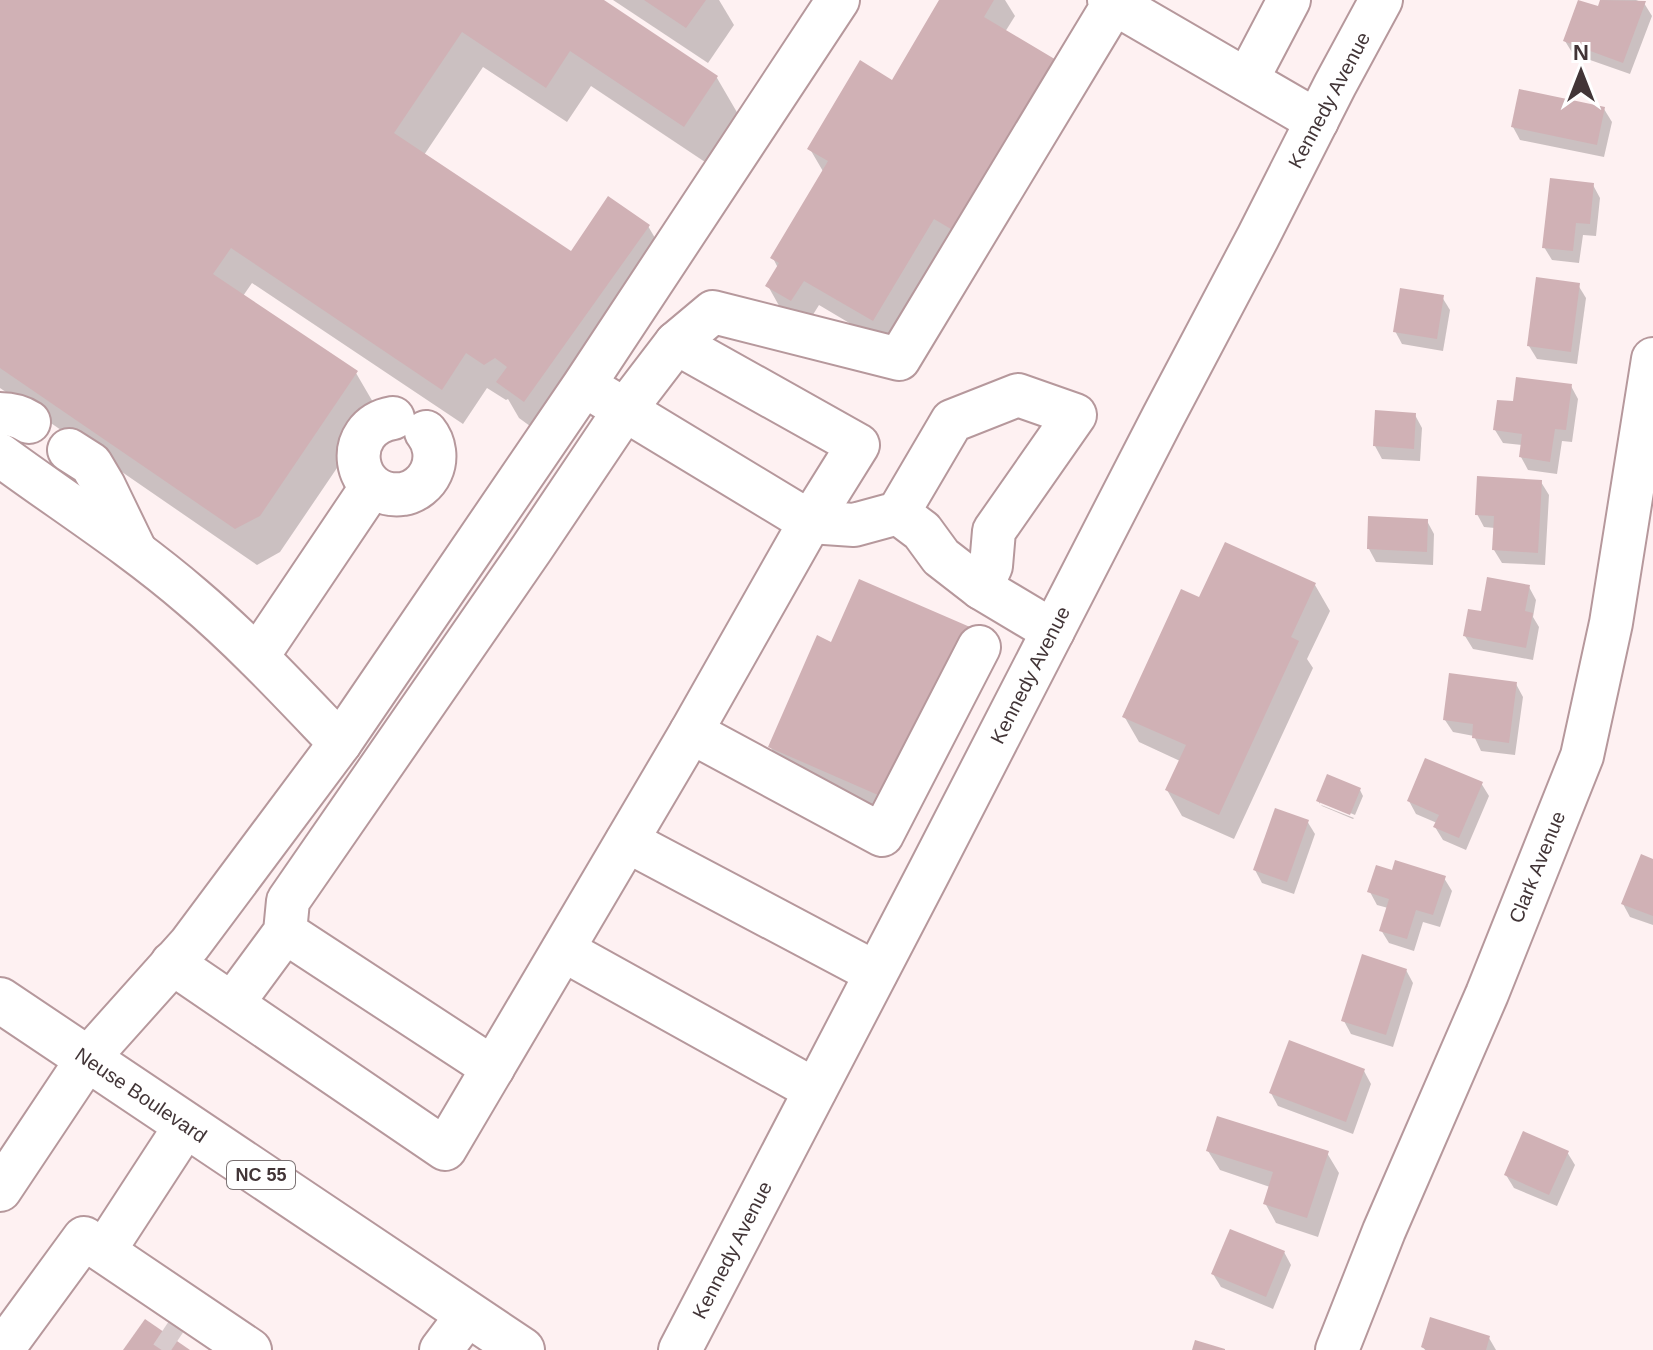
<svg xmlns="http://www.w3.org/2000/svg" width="1653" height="1350" viewBox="0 0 1653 1350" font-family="Arial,sans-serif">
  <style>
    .shadow { fill: #0003 }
    .building { fill: #d0b1b5 }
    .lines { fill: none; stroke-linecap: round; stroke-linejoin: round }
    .minor-tunnel { stroke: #d8cbcd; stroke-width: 42; stroke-dasharray: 42 21; stroke-linecap: butt }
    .minor-casing { stroke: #b6989c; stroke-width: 46 }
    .major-casing { stroke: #b6989c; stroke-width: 48 }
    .minor { stroke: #fff; stroke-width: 42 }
    .major { stroke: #fff; stroke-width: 44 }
    .labels { text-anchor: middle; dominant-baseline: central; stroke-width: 6; stroke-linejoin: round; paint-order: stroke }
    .shield { fill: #fff; stroke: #7b7273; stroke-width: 2 }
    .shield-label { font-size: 18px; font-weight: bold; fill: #423537 }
    .street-label { font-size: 20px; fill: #423537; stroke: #fff }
  </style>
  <rect width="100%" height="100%" fill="#fef1f2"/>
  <!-- shadow -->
  <g class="shadow">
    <polygon points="0,0 600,0 717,78 738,114 705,162 591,86 567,122 483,67 424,155 572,254 648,226 669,262 545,437 519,418 508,399 506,400 487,388 463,424 252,283 243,296 356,373 377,409 280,552 257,565 0,388"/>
    <polygon points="613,0 719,0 734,25 708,63"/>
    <polygon points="942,0 1005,0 1015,16 1005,32 1067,69 888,346 819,305 806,326 782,311 768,286 778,268 773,258 824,173 810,149 892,82"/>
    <polygon points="1602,0 1636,0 1644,3 1652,16 1630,74 1573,54 1565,41 1599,9"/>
    <polygon points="1604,109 1612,122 1604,157 1520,140 1513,127"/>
    <polygon points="1593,185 1600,198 1596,236 1583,235 1579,263 1552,260 1544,247"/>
    <polygon points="1578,285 1586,298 1577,364 1537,359 1529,346"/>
    <polygon points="1442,297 1450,310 1443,351 1402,344 1395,331"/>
    <polygon points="1571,386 1578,399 1572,442 1562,441 1557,474 1528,470 1521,457 1522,445 1503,443 1495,430 1515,404"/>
    <polygon points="1415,415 1422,428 1420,461 1382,459 1375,446"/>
    <polygon points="1541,482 1549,495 1545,565 1502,563 1494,550 1495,528 1484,527 1477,514"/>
    <polygon points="1427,521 1434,534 1433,565 1376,562 1369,549"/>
    <polygon points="1315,585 1330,611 1307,659 1313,668 1234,839 1182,816 1167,790 1180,761 1139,742 1124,716 1200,600"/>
    <polygon points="1529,587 1536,600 1533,617 1539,627 1533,660 1473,649 1465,636 1483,613"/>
    <polygon points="832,644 908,826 785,772 770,746"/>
    <polygon points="1516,684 1523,697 1515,755 1481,751 1474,736 1453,732 1445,720"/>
    <polygon points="1481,783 1489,796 1466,850 1443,840 1435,827 1437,823 1416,814 1409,801"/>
    <polygon points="1360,790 1363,796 1355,815 1320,800 1320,804 1318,800"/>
    <polygon points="1321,805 1354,818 1353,819 1322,806"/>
    <polygon points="1307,821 1315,834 1294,894 1262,883 1255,870"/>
    <polygon points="1653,861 1653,925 1630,917 1623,904"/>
    <polygon points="1393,872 1444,878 1452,891 1440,927 1423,922 1414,951 1389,943 1381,930 1388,908 1377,905 1370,892"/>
    <polygon points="1406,970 1413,983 1393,1047 1351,1034 1344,1021"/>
    <polygon points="1364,1071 1371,1084 1353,1134 1278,1106 1271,1093"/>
    <polygon points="1208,1151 1327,1153 1339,1173 1318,1237 1276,1223 1265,1203 1270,1187 1220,1170"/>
    <polygon points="1567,1152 1575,1165 1557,1206 1514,1188 1506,1175"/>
    <polygon points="1284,1252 1291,1265 1273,1309 1221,1287 1213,1274"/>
    <polygon points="1489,1338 1496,1350 1425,1350 1423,1346"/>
  </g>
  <!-- building -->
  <g class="building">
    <polygon points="0,0 604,0 718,76 684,127 570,51 546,88 462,32 394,133 571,251 608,196 650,225 524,402 496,382 507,367 495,358 484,365 466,353 442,390 231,248 213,274 358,371 260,516 235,529 0,368"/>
    <polygon points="644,0 706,0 686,28"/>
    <polygon points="939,0 994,0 984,17 1068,67 966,238 934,219 873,321 804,281 791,301 765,286 779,263 770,258 828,161 807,149 860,60 892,80"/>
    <polygon points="1578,0 1598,6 1600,0 1646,1 1623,63 1563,41"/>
    <polygon points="1519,89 1605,107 1597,145 1511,127"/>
    <polygon points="1550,178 1594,183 1590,224 1576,223 1573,251 1542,248"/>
    <polygon points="1536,277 1580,283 1571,352 1527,346"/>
    <polygon points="1400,288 1444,295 1437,339 1393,332"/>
    <polygon points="1516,377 1572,384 1566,430 1555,429 1550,462 1519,457 1522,434 1493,430 1497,400 1513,401"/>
    <polygon points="1375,410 1416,413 1414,449 1373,446"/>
    <polygon points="1477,476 1542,480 1538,553 1492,550 1494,516 1475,515"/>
    <polygon points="1368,516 1428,519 1427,552 1367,549"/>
    <polygon points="1225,542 1316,583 1291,637 1299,641 1219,815 1165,790 1186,745 1122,717 1181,589 1199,597"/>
    <polygon points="1487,577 1530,585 1525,611 1533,613 1526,648 1463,636 1468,609 1481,611"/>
    <polygon points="859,579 970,627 894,802 768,747 817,635 831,642"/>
    <polygon points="1449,673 1517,682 1509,743 1472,738 1473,724 1443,720"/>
    <polygon points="1425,758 1483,782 1459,838 1433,827 1439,815 1407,801"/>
    <polygon points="1327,774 1361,788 1350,815 1316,801"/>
    <polygon points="1275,808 1309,820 1287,882 1253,870"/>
    <polygon points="1641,854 1653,859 1653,916 1621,904"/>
    <polygon points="1395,860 1446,876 1433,915 1416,910 1407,939 1379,931 1389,899 1367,892 1376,865 1392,870"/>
    <polygon points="1362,954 1407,969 1386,1035 1341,1021"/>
    <polygon points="1289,1040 1365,1069 1346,1122 1269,1093"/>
    <polygon points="1217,1116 1329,1151 1307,1218 1263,1204 1273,1172 1206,1151"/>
    <polygon points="1523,1131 1569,1151 1549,1195 1504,1175"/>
    <polygon points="1230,1229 1285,1251 1266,1297 1211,1274"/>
    <polygon points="1430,1317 1490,1336 1486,1350 1427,1350 1421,1347"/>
    <polygon points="145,1319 190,1350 123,1350"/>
    <polygon points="1195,1340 1225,1349 1225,1350 1192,1350"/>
  </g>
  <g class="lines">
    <!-- minor-tunnel -->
    <polyline class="minor-tunnel" points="165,1327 180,1337"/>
    <defs>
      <g id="minor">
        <polyline points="1114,3 1317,121"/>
        <polyline points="1247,80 1289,0"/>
        <polyline points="676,343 713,312 899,359 1114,3 1109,0"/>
        <polyline points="602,396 810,522 854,525 898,513 952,421 1018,395 1075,415 994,531 991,566 981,588 1053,631"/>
        <path d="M0 414C11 414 20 416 29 422"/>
        <path d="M393 418C341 427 351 500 403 494 415 492 426 483 431 472 437 459 435 443 426 432"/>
        <polyline points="69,450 91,464 104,486 135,550"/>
        <path d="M0 455C64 502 132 545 192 597 245 642 292 693 340 743"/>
        <polyline points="898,513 922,531 941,557 981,588"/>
        <polyline points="257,657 372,486"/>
        <polyline points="691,732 882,835 979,647"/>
        <polyline points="627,841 876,973"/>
        <polyline points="285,932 493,1068"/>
        <polyline points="563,950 815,1090"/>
        <polyline points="172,963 445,1149 691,732 810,522 858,445 676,343 624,411 532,548 288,901 285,932 232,1004"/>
        <polyline points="0,1190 88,1058 190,944 340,743 584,385 838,0"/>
        <polyline points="104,1251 186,1125"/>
        <polyline points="2,1350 84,1238 250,1350"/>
        <polyline points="441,1350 468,1314"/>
        <polyline points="680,1350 929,872 1163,417 1258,237 1335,85 1381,0"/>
        <polyline points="1337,1350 1384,1231 1487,994 1582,756 1611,623 1653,359"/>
      </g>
      <polyline id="major" points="0,1000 522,1350"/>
    </defs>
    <!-- minor casing -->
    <use href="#minor" class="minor-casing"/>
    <!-- major casing -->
    <use href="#major" class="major-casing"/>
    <!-- minor -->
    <use href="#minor" class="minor"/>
    <!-- major -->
    <use href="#major" class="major"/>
  </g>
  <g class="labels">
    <!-- shield labels -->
    <rect class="shield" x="227" y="1161" width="68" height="28" rx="6"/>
    <g class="shield-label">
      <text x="261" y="1175">NC 55</text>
    </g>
    <!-- street labels -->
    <g class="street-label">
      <text transform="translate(1329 100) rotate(-62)">Kennedy Avenue</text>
      <text transform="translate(1030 675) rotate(-63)">Kennedy Avenue</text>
      <text transform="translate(1537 867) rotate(-68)">Clark Avenue</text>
      <text transform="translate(141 1095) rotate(34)">Neuse Boulevard</text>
      <text transform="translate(732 1250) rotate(-63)">Kennedy Avenue</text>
    </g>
  </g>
  <!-- north arrow -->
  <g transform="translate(1581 72)" stroke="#ffffff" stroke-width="6" paint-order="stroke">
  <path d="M0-6L14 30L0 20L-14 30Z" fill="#423537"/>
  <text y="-12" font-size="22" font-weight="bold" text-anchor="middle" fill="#423537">N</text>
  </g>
</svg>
